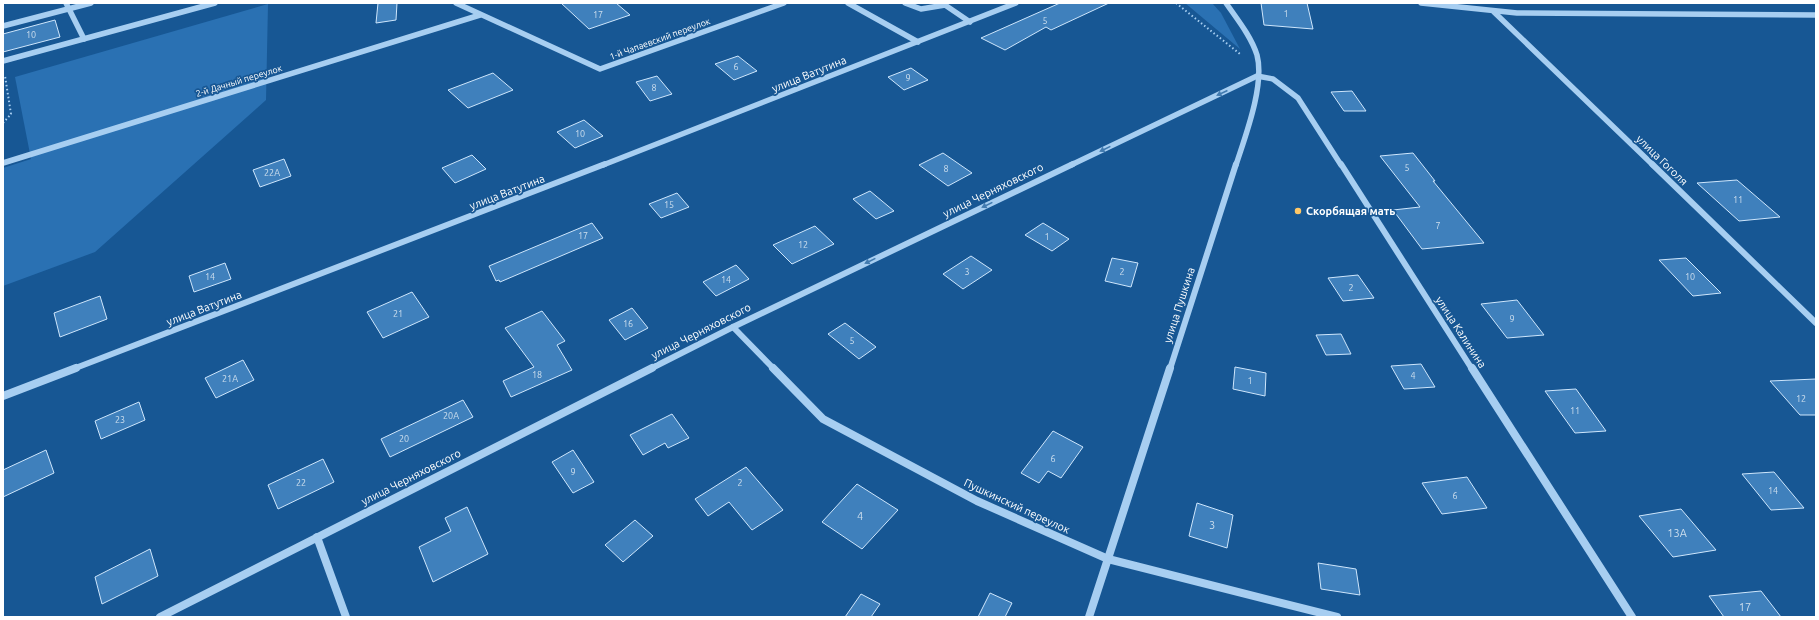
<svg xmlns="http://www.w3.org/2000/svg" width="1819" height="620" viewBox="0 0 1819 620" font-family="Ubuntu,sans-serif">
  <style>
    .green { fill: #2a71b3 }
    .building { fill: #3f80bc; stroke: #cee6fc }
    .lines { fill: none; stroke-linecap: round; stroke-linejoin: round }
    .path { stroke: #a7cef1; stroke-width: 2; stroke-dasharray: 1.5 2.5; stroke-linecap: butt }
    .minor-far2 { stroke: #a7cef1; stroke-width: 5.5 }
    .minor-far1 { stroke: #a7cef1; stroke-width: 6 }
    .minor { stroke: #a7cef1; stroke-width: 8 }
    .oneway { fill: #427bb0 }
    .poi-dot { fill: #ffc867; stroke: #175794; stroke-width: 1.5 }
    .labels { text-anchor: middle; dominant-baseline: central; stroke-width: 3.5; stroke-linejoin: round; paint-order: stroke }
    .number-label { font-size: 9px; fill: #cfdfee }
    .far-street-label { font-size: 9px; fill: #fff; stroke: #175794 }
    .street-label { font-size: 11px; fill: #fff; stroke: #175794 }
    .poi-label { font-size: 11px; font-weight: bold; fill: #fff; stroke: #175794; text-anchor: start }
    .near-number-label { font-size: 11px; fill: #cfdfee }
  </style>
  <rect width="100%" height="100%" fill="#175794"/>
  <!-- green -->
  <g class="green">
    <polygon points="1185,3 1212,3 1221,13 1240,49"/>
    <polygon points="268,4 266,100 95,252 3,286 3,168 31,159 15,77"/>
  </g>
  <!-- building -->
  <g class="building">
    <polygon points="378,3 397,3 396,20 376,23"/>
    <polygon points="561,3 616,3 630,15 589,29"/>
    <polygon points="1060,3 1109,3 1051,30 1046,27 1005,50 981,38"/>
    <polygon points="1261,3 1307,3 1313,29 1264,25"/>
    <polygon points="55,20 60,37 3,52 3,34"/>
    <polygon points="738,56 757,71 734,80 715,64"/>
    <polygon points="911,68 928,80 904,90 888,77"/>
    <polygon points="493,73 513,90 468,108 448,90"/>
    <polygon points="657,76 672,94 650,101 636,82"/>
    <polygon points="1352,91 1366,111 1344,111 1331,92"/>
    <polygon points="584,120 603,136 575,148 557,132"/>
    <polygon points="943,153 972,173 948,186 919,165"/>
    <polygon points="1413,153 1435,181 1433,181 1484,243 1422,249 1393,210 1420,207 1380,156"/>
    <polygon points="472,155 486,169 455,183 442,168"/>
    <polygon points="284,159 291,176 260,187 253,170"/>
    <polygon points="1737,180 1780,217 1739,221 1697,183"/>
    <polygon points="870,191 894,211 876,219 853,199"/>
    <polygon points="677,193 689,207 661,218 649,204"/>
    <polygon points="592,223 603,238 500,282 499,280 496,281 489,266"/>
    <polygon points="1043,223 1069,239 1052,251 1025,235"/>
    <polygon points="815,226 834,244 792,264 773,245"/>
    <polygon points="971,256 992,270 963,289 943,274"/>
    <polygon points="1112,258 1138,263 1131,287 1105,281"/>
    <polygon points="1686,258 1721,293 1693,296 1659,260"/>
    <polygon points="225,263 231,279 194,292 189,276"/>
    <polygon points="736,265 749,279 716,296 703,282"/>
    <polygon points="1358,275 1374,298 1343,301 1328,278"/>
    <polygon points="412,292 429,317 383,338 367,312"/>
    <polygon points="100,296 107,319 60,337 54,313"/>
    <polygon points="1517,300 1544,335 1507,338 1481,304"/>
    <polygon points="632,308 648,328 625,340 609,320"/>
    <polygon points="542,311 565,341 557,345 572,370 511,397 503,381 534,367 505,328"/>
    <polygon points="845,323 876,347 859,359 828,334"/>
    <polygon points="1341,334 1351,354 1326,355 1316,335"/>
    <polygon points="243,360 254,380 216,398 205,378"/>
    <polygon points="1421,364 1435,387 1404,389 1391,366"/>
    <polygon points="1235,367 1266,373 1265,396 1233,389"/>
    <polygon points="1816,379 1816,415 1800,415 1770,381"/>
    <polygon points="1576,389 1606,431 1575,433 1545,391"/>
    <polygon points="463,400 473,417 390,457 381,439"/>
    <polygon points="139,402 145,420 101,439 95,421"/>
    <polygon points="672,414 689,438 668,448 665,443 643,455 630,435"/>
    <polygon points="1053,431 1083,447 1061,478 1048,471 1039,483 1021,473"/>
    <polygon points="46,450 54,473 3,497 3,470"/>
    <polygon points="573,450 594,482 573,493 552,462"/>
    <polygon points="323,459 334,482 278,509 268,485"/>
    <polygon points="746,467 783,510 752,530 729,502 708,516 695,499"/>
    <polygon points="1774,472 1804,508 1771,510 1742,474"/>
    <polygon points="1467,477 1487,508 1442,514 1422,483"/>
    <polygon points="857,484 898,510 862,549 822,522"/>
    <polygon points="1197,503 1233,515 1227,548 1189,536"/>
    <polygon points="467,507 488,554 433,582 419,547 451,531 445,518"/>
    <polygon points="1681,509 1716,550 1673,557 1639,516"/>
    <polygon points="635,520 653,536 623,562 605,545"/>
    <polygon points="150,549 158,576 102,604 95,577"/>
    <polygon points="1318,563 1356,569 1360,595 1321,589"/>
    <polygon points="1761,591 1781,617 1724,617 1709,596"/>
    <polygon points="990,593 1012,603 1005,617 978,617"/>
    <polygon points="861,594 880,604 871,617 845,617"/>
  </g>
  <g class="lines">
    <!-- path -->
    <g class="path">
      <polyline points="1176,3 1240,54"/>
      <polyline points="3,123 11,114 5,76"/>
    </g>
    <!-- minor-far2 -->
    <g class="minor-far2">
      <polyline points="66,3 84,39"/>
      <polyline points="456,3 600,69 784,3"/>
      <polyline points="848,3 918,42"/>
      <polyline points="905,3 921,9 945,5 970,22"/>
      <path d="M1226 3C1237 19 1251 36 1257 55 1265 85 1245 137 1236 165"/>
      <polyline points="1421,3 1517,13 1816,15"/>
      <polyline points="1494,12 1653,165"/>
      <polyline points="3,26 91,3"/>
      <polyline points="3,61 215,3"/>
      <polyline points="3,163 480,15"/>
      <polyline points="603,165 1016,3"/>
      <polyline points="1071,165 1257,76 1273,79 1298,98 1341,165"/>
    </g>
    <!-- minor-far1 -->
    <g class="minor-far1">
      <polyline points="1341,164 1472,369"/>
      <polyline points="1652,164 1816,323"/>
      <polyline points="733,327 774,369"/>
      <polyline points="73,369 605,164"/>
      <polyline points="650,369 733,327 1073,164"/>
      <polyline points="1170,369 1236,164"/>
    </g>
    <!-- minor -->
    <g class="minor">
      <polyline points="773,368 823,419 977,501 1108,559 1337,617"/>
      <polyline points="1472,368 1632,617"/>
      <polyline points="3,396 76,368"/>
      <polyline points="317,537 346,617"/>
      <polyline points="160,617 652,368"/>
      <polyline points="1089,617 1170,368"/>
    </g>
  </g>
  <!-- one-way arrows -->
  <defs><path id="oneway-solid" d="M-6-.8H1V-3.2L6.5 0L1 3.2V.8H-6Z"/></defs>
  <g class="oneway">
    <use href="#oneway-solid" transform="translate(1222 93) rotate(155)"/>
    <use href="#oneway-solid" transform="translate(1105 149) rotate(154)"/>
    <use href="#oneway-solid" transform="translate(987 205) rotate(154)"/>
    <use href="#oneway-solid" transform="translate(870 261) rotate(154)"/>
  </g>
  <!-- markers -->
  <circle class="poi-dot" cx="1298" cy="211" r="4"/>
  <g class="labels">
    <!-- number labels -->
    <g class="number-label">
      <text x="1286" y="14">1</text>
      <text x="598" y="15">17</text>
      <text x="1045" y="21">5</text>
      <text x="31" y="35">10</text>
      <text x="736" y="67">6</text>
      <text x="908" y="78">9</text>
      <text x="654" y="88">8</text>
      <text x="580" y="134">10</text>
      <text x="1407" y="168">5</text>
      <text x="946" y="169">8</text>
      <text x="272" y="173">22А</text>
      <text x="1738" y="200">11</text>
      <text x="669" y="205">15</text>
      <text x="1438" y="226">7</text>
      <text x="583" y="236">17</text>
      <text x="1047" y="237">1</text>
      <text x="803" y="245">12</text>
      <text x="967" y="272">3</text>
      <text x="1122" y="272">2</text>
      <text x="210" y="277">14</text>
      <text x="1690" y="277">10</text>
      <text x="726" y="280">14</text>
      <text x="1351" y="288">2</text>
      <text x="398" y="314">21</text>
      <text x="1512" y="319">9</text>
      <text x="628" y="324">16</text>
      <text x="852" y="341">5</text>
      <text x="537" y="375">18</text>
      <text x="1413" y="376">4</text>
      <text x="230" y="379">21А</text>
      <text x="1250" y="381">1</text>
      <text x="1801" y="399">12</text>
      <text x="1575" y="411">11</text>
      <text x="451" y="416">20А</text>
      <text x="120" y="420">23</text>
      <text x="404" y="439">20</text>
      <text x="1053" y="459">6</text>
      <text x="573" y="472">9</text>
      <text x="301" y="483">22</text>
      <text x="740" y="483">2</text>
      <text x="1773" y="491">14</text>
      <text x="1455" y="496">6</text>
    </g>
    <!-- far-street labels -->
    <g class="far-street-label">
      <text transform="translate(660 39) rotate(-20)">1-й Чапаевский переулок</text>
      <text transform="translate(239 81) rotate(-17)">2-й Дачный переулок</text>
    </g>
    <!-- street labels -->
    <g class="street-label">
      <text transform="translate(809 74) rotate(-22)">улица Ватутина</text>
      <text transform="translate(1662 160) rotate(44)">улица Гоголя</text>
      <text transform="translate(993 190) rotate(-26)">улица Черняховского</text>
      <text transform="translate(507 192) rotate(-21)">улица Ватутина</text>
      <text transform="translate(1179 305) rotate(-72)">улица Пушкина</text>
      <text transform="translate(204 308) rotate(-21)">улица Ватутина</text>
      <text transform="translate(701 331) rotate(-27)">улица Черняховского</text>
      <text transform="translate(1461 332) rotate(57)">улица Калинина</text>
      <text transform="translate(411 477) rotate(-27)">улица Черняховского</text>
      <text transform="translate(1017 506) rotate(25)">Пушкинский переулок</text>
    </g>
    <!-- poi labels -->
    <g class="poi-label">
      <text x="1306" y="211">Скорбящая мать</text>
    </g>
    <!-- near-number labels -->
    <g class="near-number-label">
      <text x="860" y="516">4</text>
      <text x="1212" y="525">3</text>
      <text x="1677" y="533">13А</text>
      <text x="1745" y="607">17</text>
    </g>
  </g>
  <!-- border -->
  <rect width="1819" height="620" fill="none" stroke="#ffffff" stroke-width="8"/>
</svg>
